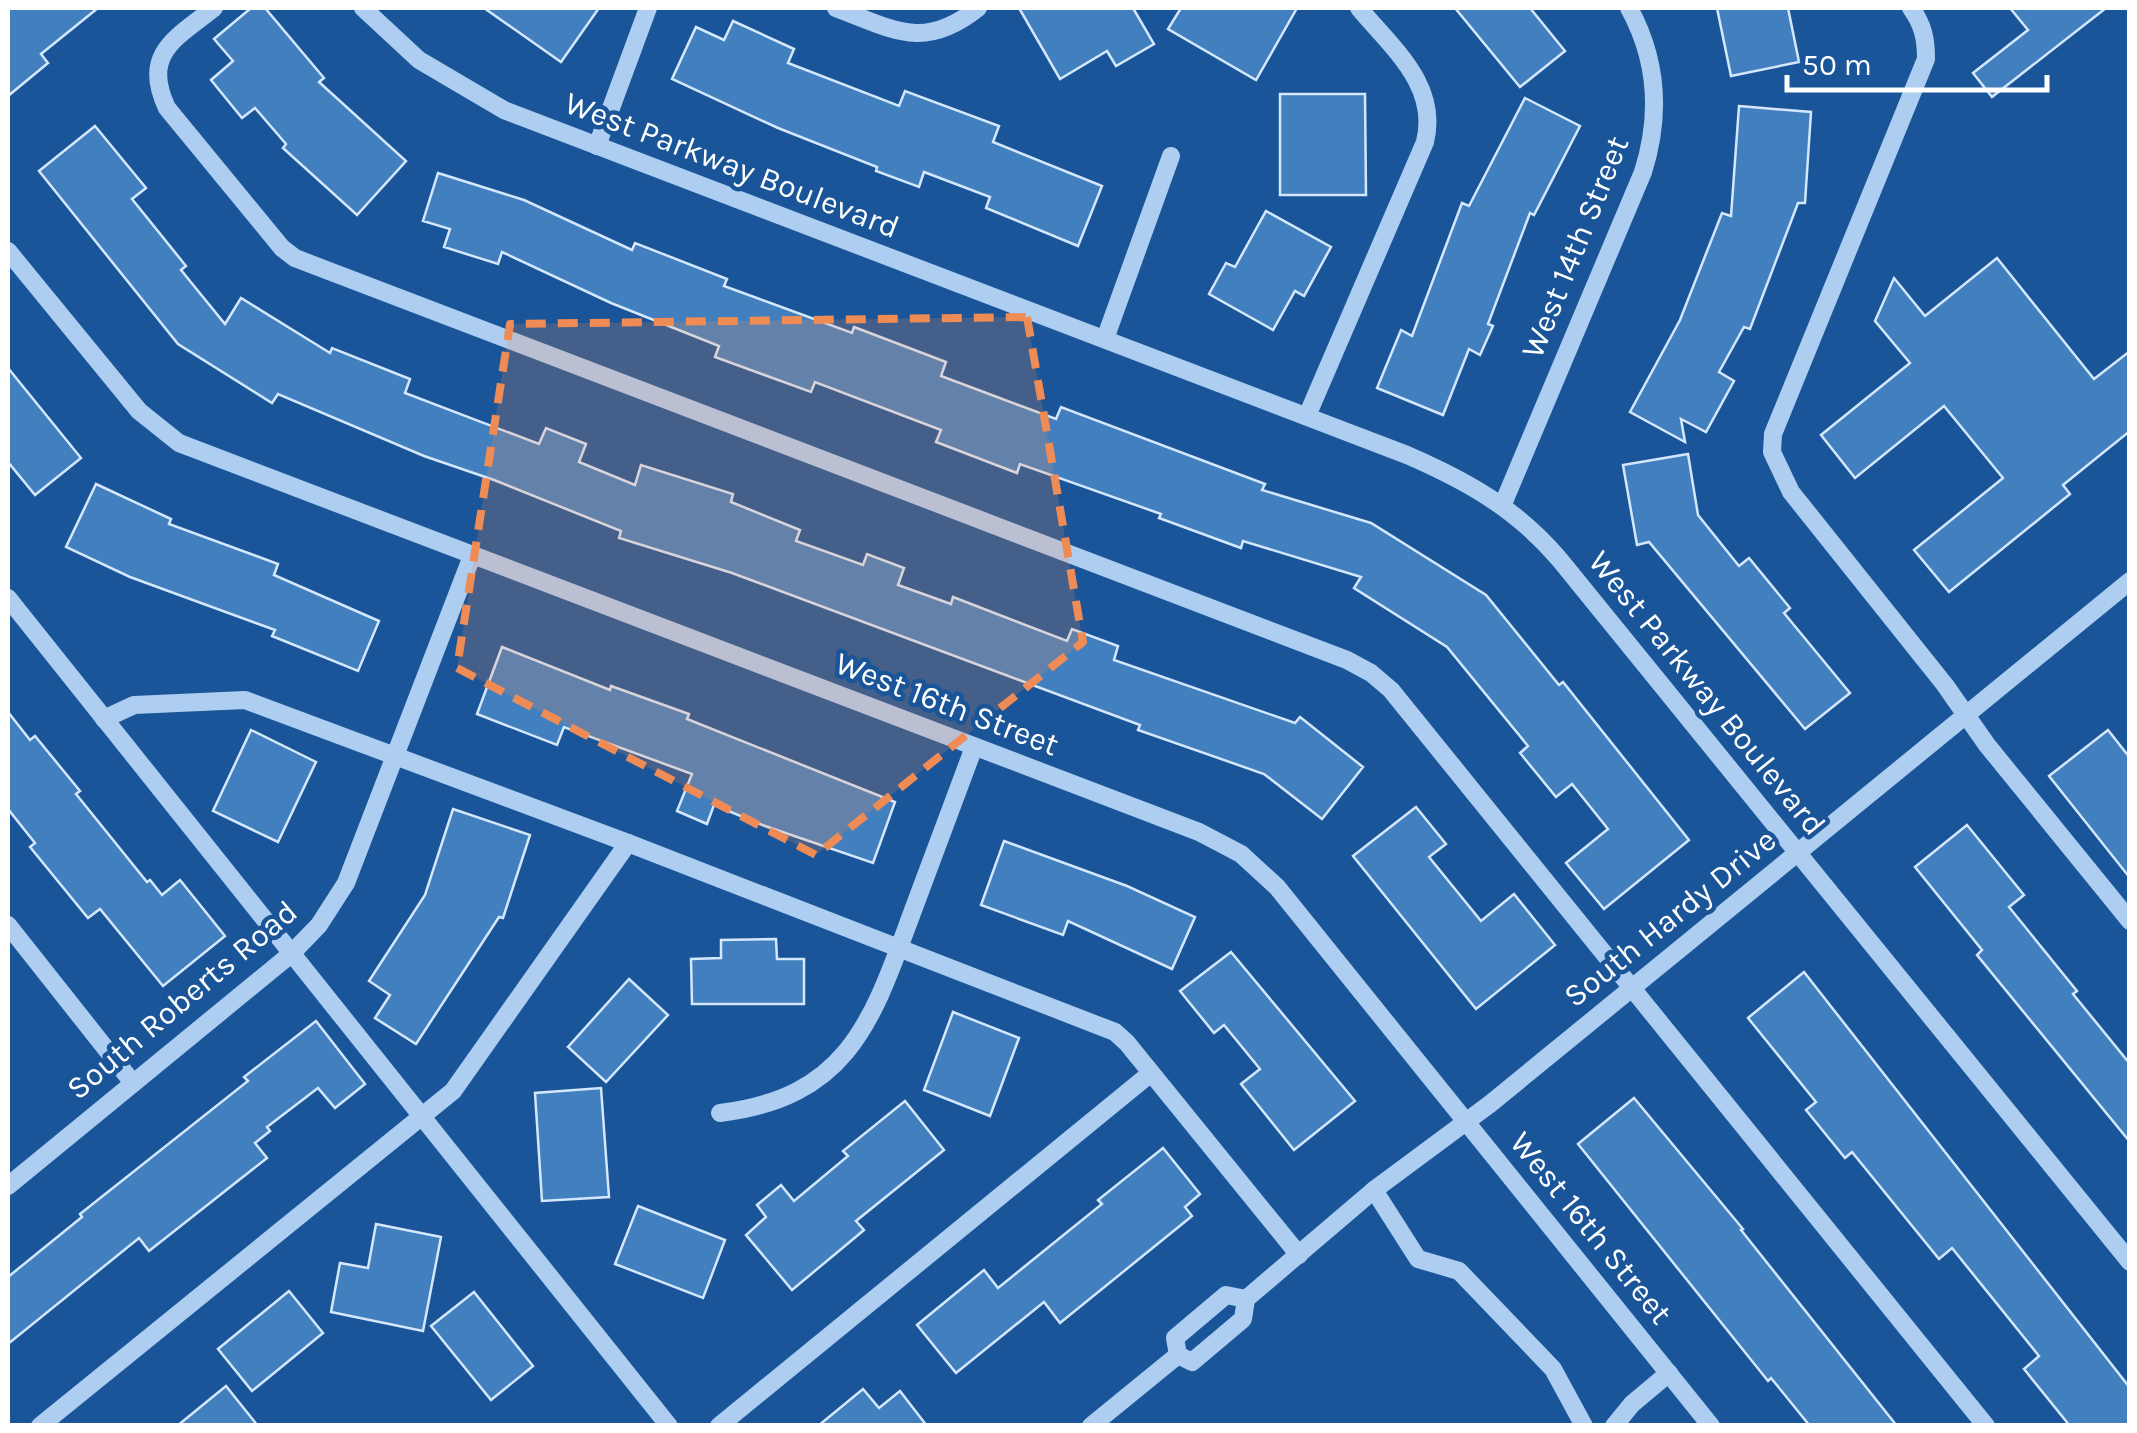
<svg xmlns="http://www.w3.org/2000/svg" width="2137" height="1433" viewBox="0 0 2137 1433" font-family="Karla,sans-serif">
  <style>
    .building { fill: #417fbf; stroke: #d4e7fc; stroke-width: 2.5 }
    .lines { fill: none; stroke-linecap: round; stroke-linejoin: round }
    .minor { stroke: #adcef1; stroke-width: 18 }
    .marked { fill: #ef8b55; fill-opacity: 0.2; stroke: #ef8b55; stroke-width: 8; stroke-dasharray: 20 12; stroke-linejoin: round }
    .labels { text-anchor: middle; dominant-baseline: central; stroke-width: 9; stroke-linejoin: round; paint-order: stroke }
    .street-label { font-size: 32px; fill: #fff; stroke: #195598 }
  </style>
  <rect width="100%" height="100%" fill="#195598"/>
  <!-- building -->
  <g class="building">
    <polygon points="8,8 98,8 41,54 48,63 8,96"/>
    <polygon points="251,8 265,8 324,78 319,82 406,161 357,215 283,148 286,144 255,108 242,118 211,80 233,61 214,39"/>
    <polygon points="484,8 599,8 561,62"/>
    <polygon points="1019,8 1133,8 1154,44 1116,66 1107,51 1060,79"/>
    <polygon points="1181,8 1297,8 1256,80 1168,29"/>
    <polygon points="1455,8 1530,8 1565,51 1520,87"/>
    <polygon points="1717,8 1788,8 1799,62 1731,76"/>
    <polygon points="2010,8 2106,8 1992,97 1973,73 2028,30"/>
    <polygon points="733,21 794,49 788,63 899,106 905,91 999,126 993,142 1102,186 1078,246 986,208 990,197 924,172 919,187 876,171 877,167 778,128 672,79 696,27 724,40"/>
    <polygon points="1280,94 1365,94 1366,195 1280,195"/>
    <polygon points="1525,98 1580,126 1534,215 1530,213 1488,324 1493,326 1480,355 1469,349 1443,415 1377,388 1401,330 1412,336 1462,203 1469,206"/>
    <polygon points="1739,106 1811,112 1805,203 1798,203 1750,329 1744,327 1719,372 1734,381 1706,432 1681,419 1685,442 1630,412 1680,320 1722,213 1731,216"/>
    <polygon points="95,126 146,188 132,199 186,266 181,270 225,324 241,298 330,353 332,348 410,379 405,393 539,444 546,428 586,444 579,462 635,485 641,465 733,494 731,502 800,530 796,541 863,565 867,554 904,568 898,585 951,604 953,597 1067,641 1072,629 1118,646 1114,660 1295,723 1300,717 1363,767 1322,819 1264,774 1138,730 1140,725 732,573 619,538 621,531 494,480 424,456 278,394 272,403 178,344 39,171"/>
    <polygon points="438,173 524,200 632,250 635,243 727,279 724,286 852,333 854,327 946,362 941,376 1056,419 1061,407 1265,484 1262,490 1371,523 1486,595 1559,685 1563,682 1689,840 1604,909 1566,863 1608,829 1572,784 1556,797 1520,753 1528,746 1447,647 1354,588 1361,577 1243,541 1241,548 1159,518 1161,514 1020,464 1017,473 936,442 941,430 815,382 811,392 715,357 719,346 611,303 502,252 498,264 444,247 450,229 423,221"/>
    <polygon points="1266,211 1331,247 1304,296 1295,291 1273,330 1209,294 1226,263 1235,267"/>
    <polygon points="1997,258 2094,379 2130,351 2130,431 2063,485 2070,494 1949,592 1914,550 2003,478 1944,406 1855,478 1821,435 1910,363 1875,321 1894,278 1925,316"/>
    <polygon points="8,368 81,458 35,495 8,462"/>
    <polygon points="1688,454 1698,515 1739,566 1749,558 1790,608 1784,613 1850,693 1805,729 1649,542 1637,545 1623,465"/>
    <polygon points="96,484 171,519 169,524 278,564 274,575 379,621 358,671 272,636 275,630 130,577 66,547"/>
    <polygon points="502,647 610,690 611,686 689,714 687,719 895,802 873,863 765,826 714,805 707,824 677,811 692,774 564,727 557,745 477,714"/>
    <polygon points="8,712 30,740 35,736 80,791 76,794 147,882 150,880 162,895 180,880 225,936 163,986 100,909 88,918 30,847 35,843 8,809"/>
    <polygon points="251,730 316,762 278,842 213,811"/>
    <polygon points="2108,730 2130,758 2130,878 2049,776"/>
    <polygon points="1416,807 1446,844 1429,857 1481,921 1514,894 1555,945 1476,1009 1353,856"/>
    <polygon points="453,809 530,835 503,918 499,917 416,1044 375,1018 390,995 369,981 425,895"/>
    <polygon points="1967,825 2024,895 2009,907 2077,991 2073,994 2130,1064 2130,1142 1977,955 1982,950 1915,867"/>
    <polygon points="1004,841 1127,886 1195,917 1172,969 1068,921 1063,935 981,905"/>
    <polygon points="776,939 777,959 804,959 804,1004 692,1004 691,959 721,958 721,940"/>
    <polygon points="1231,952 1355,1101 1294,1150 1241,1084 1260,1069 1224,1025 1214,1033 1180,991"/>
    <polygon points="1804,972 2130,1388 2130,1426 2070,1426 2024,1369 2039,1356 1952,1248 1939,1259 1852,1152 1845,1158 1806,1110 1816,1102 1748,1018"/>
    <polygon points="629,979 668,1015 606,1082 568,1047"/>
    <polygon points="953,1012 1019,1038 990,1116 924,1090"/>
    <polygon points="316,1021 365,1084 335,1108 318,1088 267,1127 270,1131 255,1143 267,1158 149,1251 139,1238 8,1344 8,1277 82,1217 80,1214 248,1081 244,1077"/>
    <polygon points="601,1088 609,1197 542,1201 535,1093"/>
    <polygon points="1634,1098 1743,1229 1741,1230 1897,1426 1810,1426 1771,1378 1768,1381 1578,1144"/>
    <polygon points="905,1101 944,1150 856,1221 864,1230 792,1290 746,1235 766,1217 757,1205 781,1185 794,1201 848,1156 843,1151"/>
    <polygon points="1163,1148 1200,1194 1185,1207 1192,1216 1060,1323 1044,1302 956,1373 917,1325 984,1270 998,1288 1102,1204 1098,1200"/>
    <polygon points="638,1206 725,1240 703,1298 615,1264"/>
    <polygon points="376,1224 441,1237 423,1331 331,1312 340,1263 368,1268"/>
    <polygon points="289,1291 323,1333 252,1391 218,1349"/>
    <polygon points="474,1292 533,1366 491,1400 431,1326"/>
    <polygon points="226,1386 258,1426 177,1426"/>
    <polygon points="863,1389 879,1408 900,1391 927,1426 818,1426"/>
  </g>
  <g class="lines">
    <!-- minor -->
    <g class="minor">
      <path d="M214 8C176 38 141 54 167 108L282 248 295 258 1347 660 1371 673 1391 690 1986 1426"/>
      <path d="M363 8 419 60 504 110 1407 455C1467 481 1517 509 1560 560L2130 1262"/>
      <path d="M836 8C894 30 924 51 978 8"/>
      <path d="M1911 8C1923 25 1926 38 1926 59L1773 434 1772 452 1791 492 1945 685 1987 745 2130 921"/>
      <polyline points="597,146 648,8"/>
      <polyline points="8,251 139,411 179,443 1199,832 1241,854 1277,887 1711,1426"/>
      <polyline points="1105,339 1171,156"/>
      <path d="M1307 416 1425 142C1439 85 1392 48 1359 8"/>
      <path d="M1503 504 1643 172C1661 115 1658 61 1629 8"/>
      <polyline points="8,598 669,1426"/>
      <polyline points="104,719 134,705 245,700 628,843"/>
      <polyline points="8,925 133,1083"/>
      <path d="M720 1113C849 1097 872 1021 912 913 933 857 954 802 974 747"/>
      <polyline points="8,1186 291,954 319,925 346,883 472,556"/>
      <polyline points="1374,1190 1418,1259 1459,1271 1553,1369 1584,1426"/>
      <polyline points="1178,1355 1192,1362 1243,1319 1246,1299 1374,1190 1490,1104 2130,581"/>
      <polyline points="1178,1355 1175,1338 1226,1295 1246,1299"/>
      <polyline points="40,1426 453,1091 628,843 1115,1032 1127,1043 1299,1255"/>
      <polyline points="719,1426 1151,1073"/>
      <polyline points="1091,1426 1178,1355"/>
      <polyline points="1614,1426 1632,1404 1669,1373"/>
    </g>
  </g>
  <!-- marked area -->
  <path class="marked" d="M1027 317 1083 642 816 855 457 668 510 324Z"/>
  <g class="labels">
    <!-- street labels -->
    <g class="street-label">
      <text transform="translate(732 165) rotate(21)">West Parkway Boulevard</text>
      <text transform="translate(1575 247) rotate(-68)">West 14th Street</text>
      <text transform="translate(1707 693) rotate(51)">West Parkway Boulevard</text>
      <text transform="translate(947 704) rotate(21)">West 16th Street</text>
      <text transform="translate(1670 918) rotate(-39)">South Hardy Drive</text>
      <text transform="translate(182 1000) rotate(-40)">South Roberts Road</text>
      <text transform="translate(1591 1228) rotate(51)">West 16th Street</text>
    </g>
  </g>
  <!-- border -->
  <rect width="2137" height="1433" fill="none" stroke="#ffffff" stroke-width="20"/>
  <!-- scale -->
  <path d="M1787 75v15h260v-15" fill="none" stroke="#ffffff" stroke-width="5"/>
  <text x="1802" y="75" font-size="30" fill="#ffffff" stroke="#195598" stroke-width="8" paint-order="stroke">50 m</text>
</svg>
